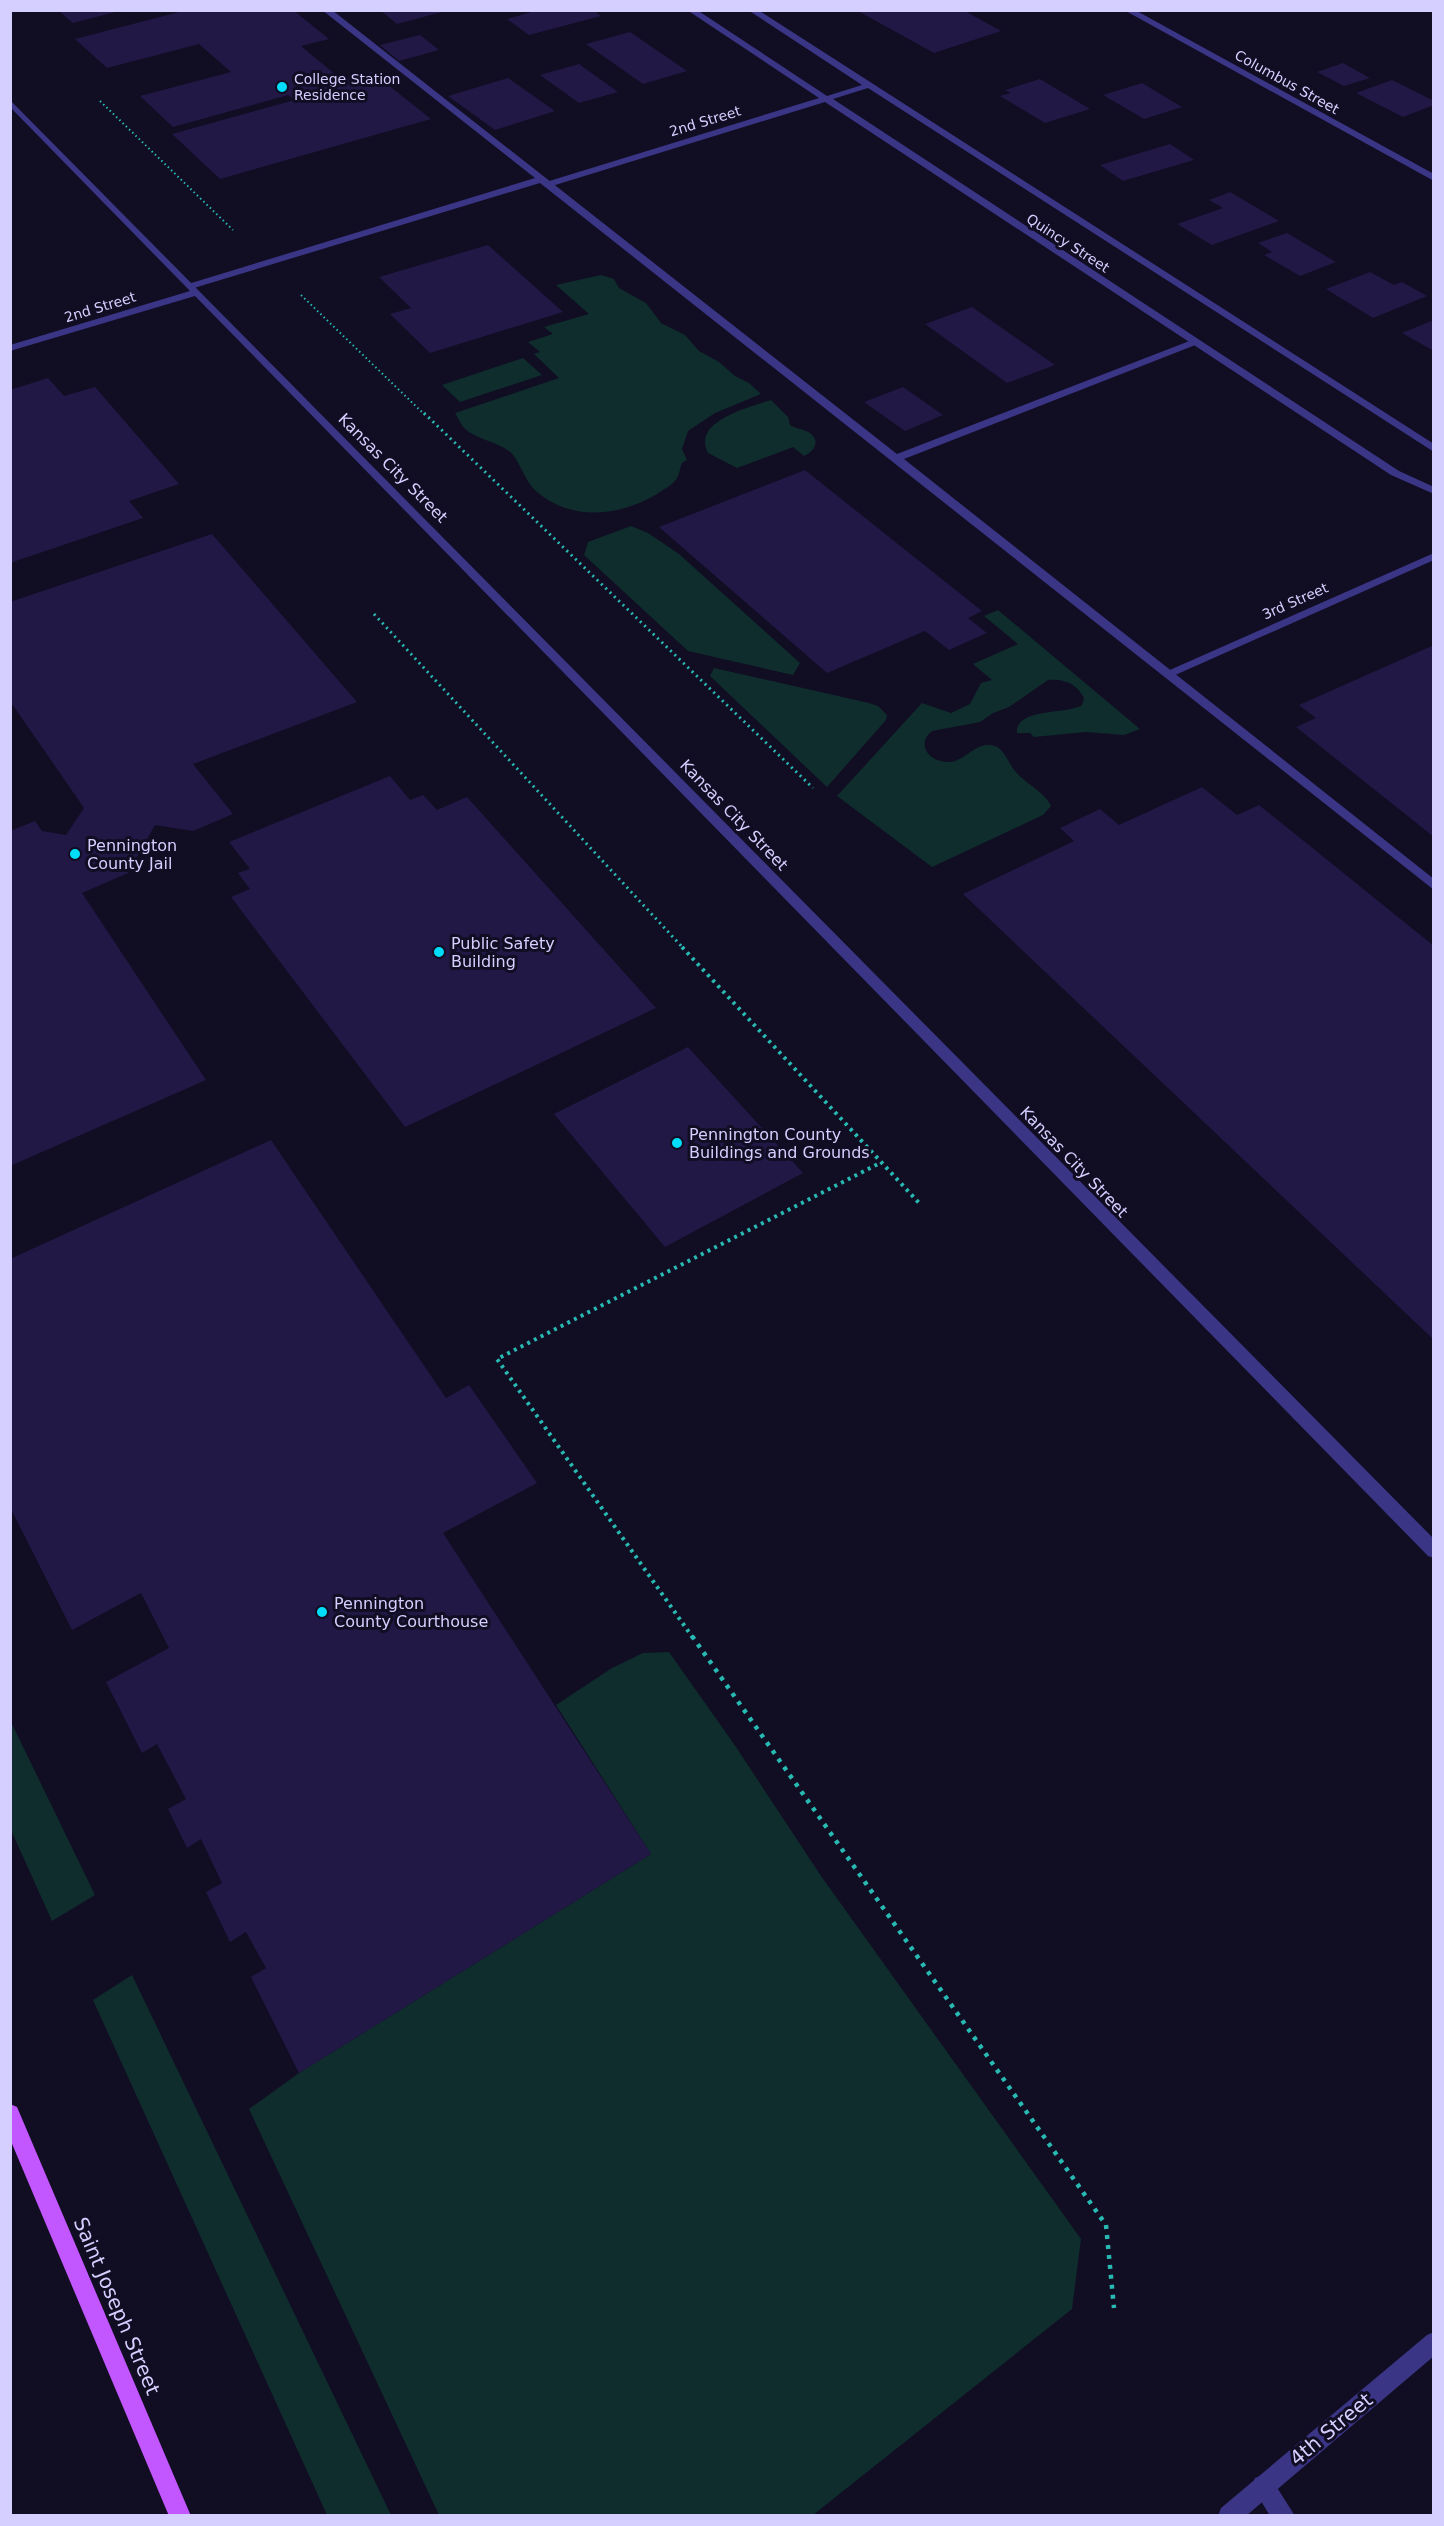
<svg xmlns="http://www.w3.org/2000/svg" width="1444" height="2526" viewBox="0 0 1444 2526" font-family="'DejaVu Sans',sans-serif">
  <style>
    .green { fill: #0f2d2d }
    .building { fill: #221845 }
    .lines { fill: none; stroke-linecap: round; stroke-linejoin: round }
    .path-far3 { stroke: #28b9b3; stroke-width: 2; stroke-dasharray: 1.5 3; stroke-linecap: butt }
    .path-far2 { stroke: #28b9b3; stroke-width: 3; stroke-dasharray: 2 4; stroke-linecap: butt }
    .path-far1 { stroke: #28b9b3; stroke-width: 4; stroke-dasharray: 3 4.5; stroke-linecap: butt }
    .path { stroke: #28b9b3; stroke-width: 4.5; stroke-dasharray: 4 6; stroke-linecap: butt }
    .service { fill: #3a3584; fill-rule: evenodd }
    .minor { fill: #3a3584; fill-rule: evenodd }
    .primary { fill: #c256ff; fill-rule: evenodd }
    .poi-dot { fill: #00ddfa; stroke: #110d23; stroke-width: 2 }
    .labels { text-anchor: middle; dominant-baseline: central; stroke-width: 6; stroke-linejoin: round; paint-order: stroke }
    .far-poi-label { font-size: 14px; fill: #d5cfff; stroke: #110d23; text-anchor: start }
    .far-street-label { font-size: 14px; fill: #d5cfff; stroke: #110d23 }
    .street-label { font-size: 16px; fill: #d5cfff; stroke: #110d23 }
    .poi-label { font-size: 16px; fill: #d5cfff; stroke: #110d23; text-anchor: start }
    .near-street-label { font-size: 20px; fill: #d5cfff; stroke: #110d23 }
  </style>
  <rect width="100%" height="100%" fill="#110d23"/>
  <!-- green -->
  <g class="green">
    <path d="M601 275 614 279 619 288 646 303 661 323 685 335 699 351 719 362 735 376 749 383 761 394 715 413 688 431 682 449 687 460 682 463C680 467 680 472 678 476 675 484 664 489 657 494 620 516 573 522 537 492 524 481 519 458 509 451 496 441 477 440 464 428 461 424 458 418 455 413L559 378 534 354 540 352 528 342 553 334 544 327 589 314 556 285Z"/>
    <polygon points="523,358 542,375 460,402 442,385"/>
    <path d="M771 400 788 417 790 425C796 429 804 429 810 433 821 441 814 452 804 456L793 447 737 468 708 453C691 421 750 407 771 400Z"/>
    <polygon points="631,526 648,533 679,554 800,663 793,675 688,651 584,555 588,542"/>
    <path d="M998 610 1140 729 1124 735 1086 732 1034 737 1030 733H1017C1016 707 1067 715 1082 705L1084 698C1077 684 1064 678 1048 680L1009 707 993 713 980 722 932 731C915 745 930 763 949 762 966 761 978 739 995 746 1004 749 1009 764 1015 771 1025 783 1045 792 1051 806L1043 815 932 867 837 796 922 703 951 713 970 704 981 683 992 680 973 664 1018 644 984 616Z"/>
    <polygon points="714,668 869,703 878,706 887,715 886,720 827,787 710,676"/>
    <polygon points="669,1652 736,1747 821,1876 1081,2239 1072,2309 813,2515 439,2515 249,2109 299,2073 651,1854 556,1705 612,1668 643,1653"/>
    <polygon points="10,1720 95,1895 52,1921 11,1830"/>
    <polygon points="132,1975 391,2515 327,2515 93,2000"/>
  </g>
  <!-- building -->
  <g class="building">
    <polygon points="58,10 119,10 119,11 73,23"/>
    <polygon points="187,10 293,10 329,39 301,46 342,80 372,72 431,119 220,179 172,134 295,100 288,95 173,127 140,96 231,72 199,44 107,68 75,39"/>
    <polygon points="380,10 446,10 446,11 397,24"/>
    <polygon points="539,10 593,10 601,16 529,35 507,19"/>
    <polygon points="856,10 963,10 1001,31 934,53"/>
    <polygon points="630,32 687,71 643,84 586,44"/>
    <polygon points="420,35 439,50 399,61 380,45"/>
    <polygon points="1343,63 1370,78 1344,86 1317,72"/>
    <polygon points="579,64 618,92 579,103 540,75"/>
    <polygon points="508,78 555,111 495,130 448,96"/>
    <polygon points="1040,79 1090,109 1045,123 1000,96 1011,93 1005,90"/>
    <polygon points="1392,80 1434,101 1434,105 1403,117 1356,93"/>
    <polygon points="1142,83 1182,107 1144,119 1103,95"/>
    <polygon points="1170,144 1194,160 1123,181 1100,165"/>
    <polygon points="1230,192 1279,221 1212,245 1177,224 1223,208 1209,200"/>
    <polygon points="1287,233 1336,262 1300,276 1264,255 1272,252 1258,243"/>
    <polygon points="488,245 563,312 430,353 390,314 411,308 379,277"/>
    <polygon points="1370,272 1394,285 1402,282 1427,296 1373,318 1326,289"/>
    <polygon points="972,307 1055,365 1007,383 925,324"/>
    <polygon points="1434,320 1434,351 1402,333"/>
    <polygon points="48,378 64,396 95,387 179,484 129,501 143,518 10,563 10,390"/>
    <polygon points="903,387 943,415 905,431 864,402"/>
    <polygon points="805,470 982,611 968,618 987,633 949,650 925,631 827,673 659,527"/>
    <polygon points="212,534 357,702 193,764 233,814 193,831 155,825 128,873 82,893 206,1080 10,1166 10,831 35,821 42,831 66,835 84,808 10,701 10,602"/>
    <polygon points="1434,645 1434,837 1296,727 1316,718 1299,705"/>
    <polygon points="390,776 410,800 423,795 437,810 467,797 656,1008 405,1127 231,897 250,889 238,873 250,869 229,842"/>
    <polygon points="1202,787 1237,815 1259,805 1434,946 1434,1340 963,894 1074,841 1060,828 1100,809 1119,825"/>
    <polygon points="688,1047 803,1173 665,1247 554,1114"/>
    <polygon points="271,1140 446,1398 469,1385 537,1483 443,1533 651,1854 299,2073 251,1977 266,1968 246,1932 230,1942 206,1892 222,1883 201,1839 187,1848 168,1809 186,1799 157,1744 142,1753 106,1682 169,1648 141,1593 72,1630 10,1507 10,1259"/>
  </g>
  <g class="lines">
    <!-- path-far3 -->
    <g class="path-far3">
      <polyline points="100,101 233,230"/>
      <polyline points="301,295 425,415"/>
    </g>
    <!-- path-far2 -->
    <g class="path-far2">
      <polyline points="424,413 813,788"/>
      <polyline points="374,614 684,949"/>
    </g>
    <!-- path-far1 -->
    <g class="path-far1">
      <polyline points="682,947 921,1205"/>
      <polyline points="693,1638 497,1359 880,1163"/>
    </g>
    <!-- path -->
    <polyline class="path" points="692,1636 1106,2225 1114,2308"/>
    <!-- service -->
    <g class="service">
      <polygon points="322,10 332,10 897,454 1192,340 1198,340 1198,344 904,459 1434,879 1434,890 540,183 194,288 188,288 188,284 535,178"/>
      <polygon points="1263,2475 1271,2478 1295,2516 1270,2516 1252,2486 1255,2478"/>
    </g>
    <!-- minor -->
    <g class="minor">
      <polygon points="687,10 697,10 827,96 862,85 748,10 758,10 1434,444 1434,452 868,88 833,99 1399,471 1434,487 1434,494 1391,475 825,102 552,186 546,186 546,182 819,98"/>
      <polygon points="1124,10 1135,10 1434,174 1434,181"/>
      <polygon points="10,100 1434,1539 1434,1558 1428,1556 195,296 10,351 10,345 190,291 10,107"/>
      <polygon points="1434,553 1434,560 1173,676 1165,676 1163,673"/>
      <polygon points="1434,2332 1434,2356 1246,2516 1218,2516 1221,2508 1427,2335"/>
    </g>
    <!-- primary -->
    <polygon class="primary" points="10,2104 17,2107 191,2516 169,2516 10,2139"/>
  </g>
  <!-- markers -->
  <g class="poi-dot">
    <circle cx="282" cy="87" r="6"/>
    <circle cx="75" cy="854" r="6"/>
    <circle cx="439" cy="952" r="6"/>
    <circle cx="677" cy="1143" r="6"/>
    <circle cx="322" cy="1612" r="6"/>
  </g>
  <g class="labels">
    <!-- far-poi labels -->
    <g class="far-poi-label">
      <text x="294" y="79">College Station<tspan x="294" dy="16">Residence</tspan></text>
    </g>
    <!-- far-street labels -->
    <g class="far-street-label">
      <text transform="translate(1287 82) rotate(29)">Columbus Street</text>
      <text transform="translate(705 121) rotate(-17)">2nd Street</text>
      <text transform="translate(1068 243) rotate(33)">Quincy Street</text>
      <text transform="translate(100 307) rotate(-17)">2nd Street</text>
      <text transform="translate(1295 601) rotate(-24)">3rd Street</text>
    </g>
    <!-- street labels -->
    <g class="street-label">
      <text transform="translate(393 468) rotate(45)">Kansas City Street</text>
      <text transform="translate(734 815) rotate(46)">Kansas City Street</text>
      <text transform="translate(1074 1162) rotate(46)">Kansas City Street</text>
    </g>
    <!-- poi labels -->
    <g class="poi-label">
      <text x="87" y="845">Pennington<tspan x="87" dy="18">County Jail</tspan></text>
      <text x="451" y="943">Public Safety<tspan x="451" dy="18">Building</tspan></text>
      <text x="689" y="1134">Pennington County<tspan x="689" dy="18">Buildings and Grounds</tspan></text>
      <text x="334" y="1603">Pennington<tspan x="334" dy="18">County Courthouse</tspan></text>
    </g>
    <!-- near-street labels -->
    <g class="near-street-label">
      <text transform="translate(117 2306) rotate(67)">Saint Joseph Street</text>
      <text transform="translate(1331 2429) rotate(-40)">4th Street</text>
    </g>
  </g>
  <!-- border -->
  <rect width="1444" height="2526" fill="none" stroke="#d5cfff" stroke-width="24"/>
</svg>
